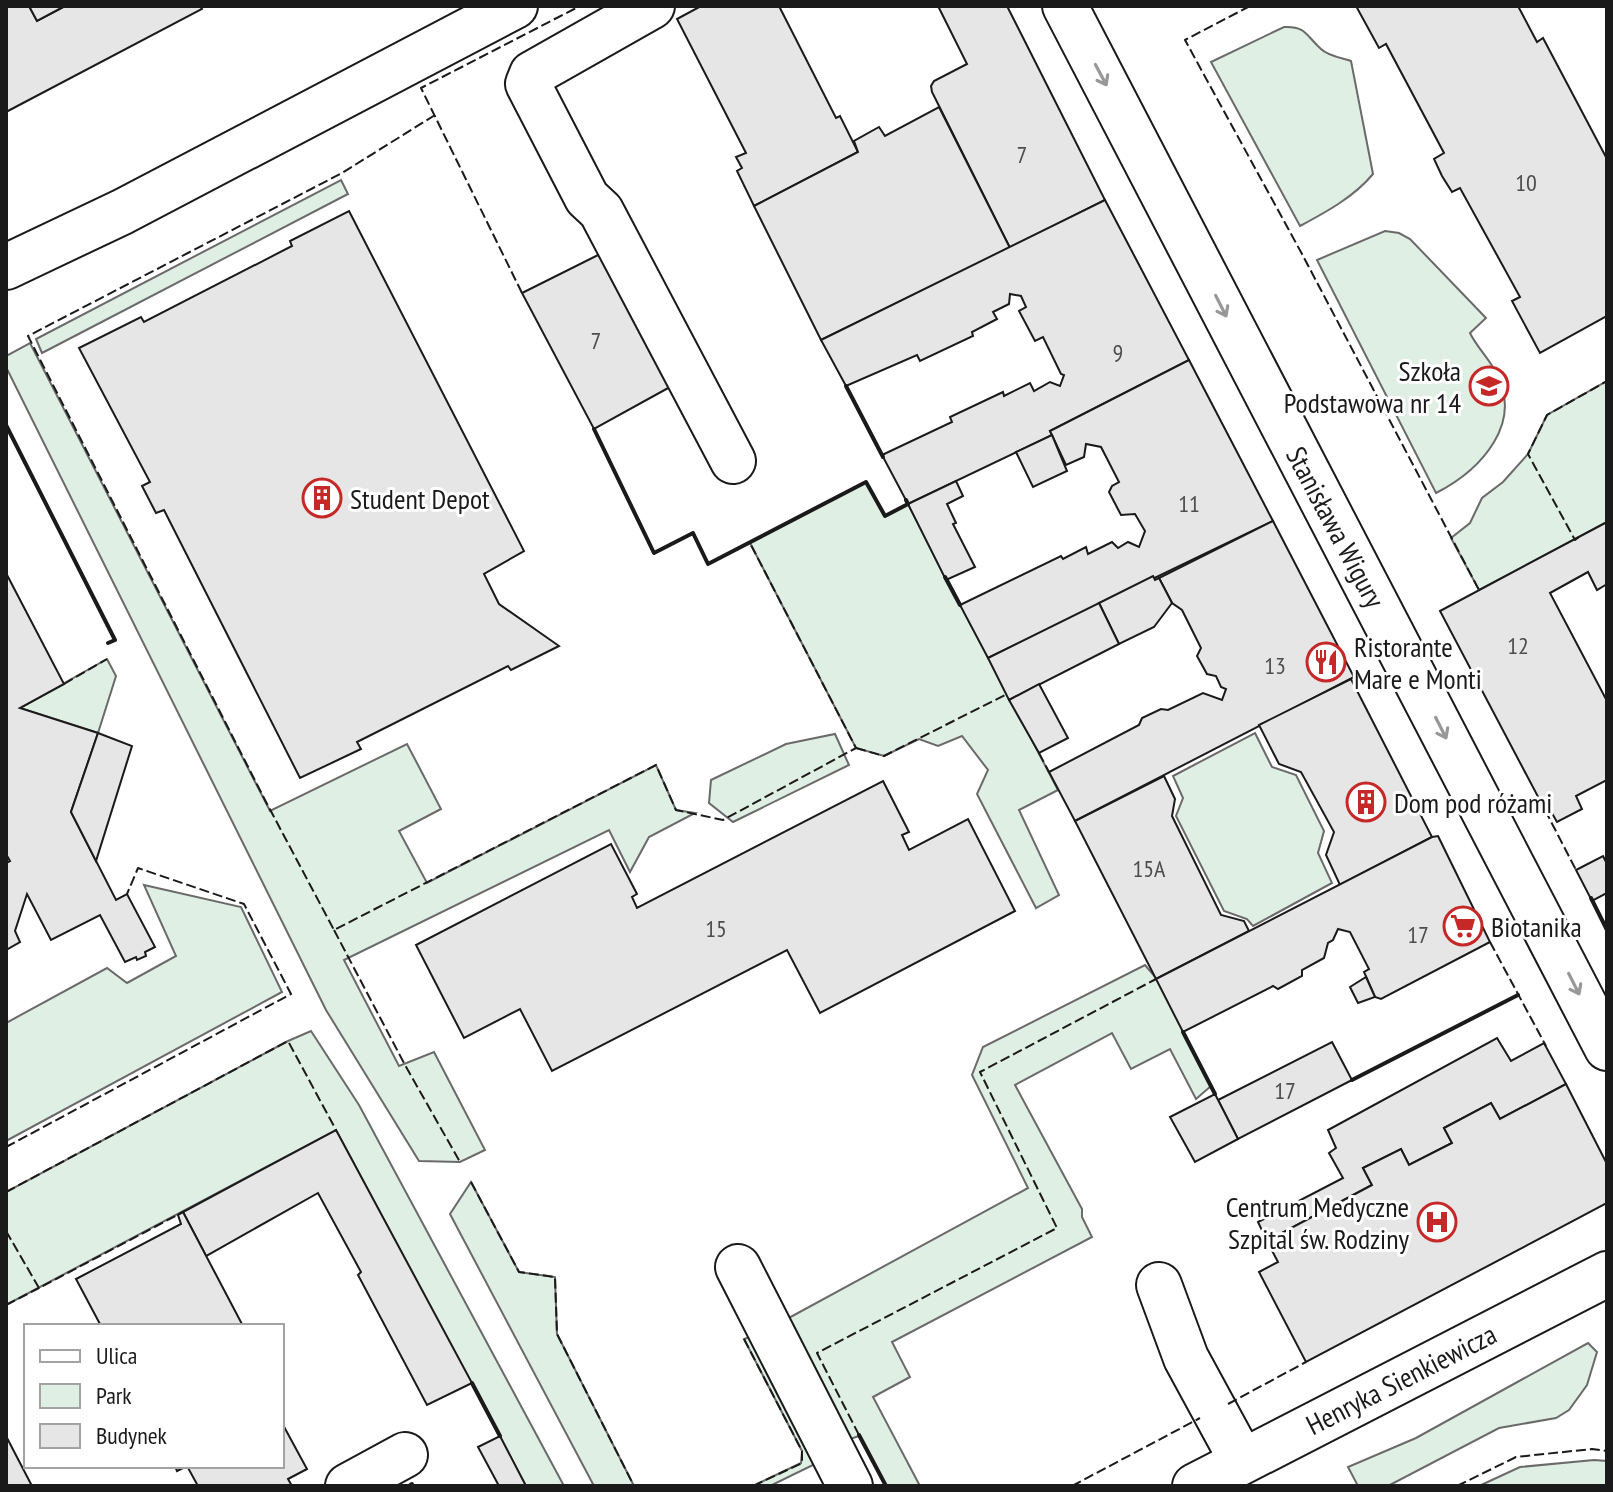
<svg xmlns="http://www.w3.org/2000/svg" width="1613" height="1492" viewBox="0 0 1613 1492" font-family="'PT Sans Narrow',sans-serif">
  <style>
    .green { fill: #e0efe3; stroke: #6a6a6a; stroke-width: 2 }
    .building { fill: #e6e6e6; stroke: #1a1a1a; stroke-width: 2 }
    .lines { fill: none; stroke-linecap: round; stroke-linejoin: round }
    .minor-casing { stroke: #1a1a1a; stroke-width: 48 }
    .minor { stroke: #fff; stroke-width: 44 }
    .fence { stroke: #1a1a1a; stroke-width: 2; stroke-dasharray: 10 4; stroke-linecap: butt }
    .wall { stroke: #1a1a1a; stroke-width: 4 }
    .oneway { stroke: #989898 }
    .labels { text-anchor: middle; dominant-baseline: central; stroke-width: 6; stroke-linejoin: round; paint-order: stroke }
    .number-label { font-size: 24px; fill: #4d4d4d }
    .poi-label { font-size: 28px; fill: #1a1a1a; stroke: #fff; text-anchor: start }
    .street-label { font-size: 28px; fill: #1a1a1a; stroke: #fff }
  </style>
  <rect width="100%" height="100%" fill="#fff"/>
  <!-- green -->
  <g class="green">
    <path d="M1284 27C1307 26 1306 36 1321 49 1328 56 1342 58 1351 61L1373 174C1354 197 1326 212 1300 226L1211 62Z"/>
    <polygon points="341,180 348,194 42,353 36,339"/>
    <path d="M1385 231 1399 233 1410 239 1486 318 1470 333C1476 346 1487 356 1494 369 1526 422 1481 470 1436 493L1317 260Z"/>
    <polygon points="30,343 270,811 407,744 441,809 399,831 427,883 656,765 676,810 695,813 649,837 630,872 609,830 344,960 399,1066 434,1052 485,1150 460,1162 419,1161 326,1010 6,367 6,356"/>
    <polygon points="1607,381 1607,522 1479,590 1451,538 1470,523 1482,498 1503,482 1528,454 1547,415"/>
    <polygon points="866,482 885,516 908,504 1058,790 1019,810 1059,895 1036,908 977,794 988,770 962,736 938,746 919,739 884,756 856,748 750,543"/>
    <polygon points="107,659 116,676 98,733 20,708"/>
    <polygon points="1255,733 1272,767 1296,775 1324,831 1318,853 1332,883 1253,926 1247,919 1224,911 1176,816 1183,798 1173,776"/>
    <polygon points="835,734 849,765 733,822 709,803 711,780 786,744"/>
    <polygon points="144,885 241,907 282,992 6,1141 6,1023 107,968 127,983 176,956"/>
    <polygon points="1145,965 1157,979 1211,1086 1196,1099 1170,1049 1131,1069 1112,1033 1015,1085 1082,1209 1082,1217 1092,1237 892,1342 910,1377 873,1397 920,1486 886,1486 859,1436 847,1440 785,1320 1028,1188 972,1075 983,1047"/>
    <polygon points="311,1031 359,1105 564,1486 526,1486 336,1130 6,1305 6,1192 288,1041"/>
    <polygon points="471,1182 519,1272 555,1277 557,1334 634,1486 594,1486 450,1214"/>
    <polygon points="752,1336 815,1464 770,1486 753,1486 801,1463 802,1451 744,1339"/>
    <polygon points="1588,1343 1597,1352 1587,1385 1569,1410 1556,1418 1499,1428 1388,1486 1358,1486 1348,1467 1416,1438"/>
    <polygon points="1594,1460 1607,1461 1607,1486 1479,1486 1520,1467"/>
  </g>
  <!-- building -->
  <g class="building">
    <polygon points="6,6 29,6 37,21 65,6 200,6 202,9 6,112"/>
    <polygon points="29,6 65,6 37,21"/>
    <polygon points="701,6 779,6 836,118 840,116 858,152 754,206 737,171 742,168 736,157 746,153 677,19"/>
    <polygon points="938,6 1007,6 1105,200 1010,248 932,92 931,86 934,81 967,64"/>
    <polygon points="1356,6 1518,6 1537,42 1543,38 1607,159 1607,316 1540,353 1512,301 1520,297 1460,188 1452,192 1442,176 1434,159 1444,153 1386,44 1379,48"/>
    <polygon points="939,107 1010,248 821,340 754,206 858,152 854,141 879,127 885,136"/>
    <polygon points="1105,200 1189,360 1050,431 1052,435 908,504 882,455 952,422 950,417 1003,392 1004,396 1030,383 1034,391 1050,382 1060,386 1064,375 1061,374 1043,337 1035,341 1019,311 1026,307 1021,296 1010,294 1009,304 993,312 997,319 972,332 973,336 920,361 917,355 846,386 821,340"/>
    <polygon points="349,211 524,551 484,574 499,604 559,646 511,670 508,666 357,742 361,749 300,778 164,510 156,513 142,486 150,482 79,348 141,317 144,322 292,246 290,241"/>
    <polygon points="600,254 670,387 594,429 522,293"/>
    <polygon points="1189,360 1273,521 988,658 960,605 1061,556 1063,559 1086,547 1088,554 1112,542 1118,548 1128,542 1139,547 1145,531 1135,514 1121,515 1109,492 1112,486 1119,482 1101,447 1086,444 1084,457 1066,465 1050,431"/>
    <polygon points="1052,435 1067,471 1033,487 1016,452"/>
    <polygon points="956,481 963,496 947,504 956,523 953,524 975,567 946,580 908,504"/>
    <polygon points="1273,521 1354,677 1075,821 1049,772 1139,725 1142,718 1161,709 1168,710 1203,693 1222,700 1226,689 1221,687 1216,676 1207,674 1197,656 1201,648 1182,610 1172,603 1159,578"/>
    <polygon points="1607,522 1607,584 1597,590 1588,572 1550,593 1607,701 1607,780 1576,796 1582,809 1557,822 1549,808 1545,810 1440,611"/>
    <polygon points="6,573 64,684 20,708 98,733 71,812 116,900 127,894 155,947 145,952 146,956 137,960 136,957 125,962 100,915 51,940 27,894 15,931 20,942 6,950 6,863 10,861 6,854"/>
    <polygon points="1153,576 1155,580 1159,578 1172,603 1154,627 1119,644 1099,603"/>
    <polygon points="1099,603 1119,644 1009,700 988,658"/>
    <polygon points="1351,679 1432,837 1340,885 1326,855 1334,832 1301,772 1279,764 1259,725"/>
    <polygon points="1039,684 1068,738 1039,753 1009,700"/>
    <polygon points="98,733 132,746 96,861 71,812"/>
    <polygon points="1164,776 1175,799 1172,816 1221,915 1244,921 1249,931 1156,979 1075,821"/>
    <polygon points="883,781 909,832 902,835 909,850 968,819 1015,911 820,1013 787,950 552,1071 520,1009 464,1038 416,945 611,844 637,894 632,897 637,908"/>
    <polygon points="1438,836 1490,942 1381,999 1375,997 1364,972 1369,969 1350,932 1338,929 1333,940 1328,943 1324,958 1302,970 1302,976 1278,989 1273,986 1183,1032 1156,979 1432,837"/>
    <polygon points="1603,856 1607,864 1607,893 1592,901 1576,870"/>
    <polygon points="1366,977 1375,997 1358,1003 1350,987"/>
    <polygon points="1497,1038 1511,1061 1544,1043 1566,1084 1500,1119 1491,1103 1444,1128 1452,1143 1409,1165 1401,1149 1363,1168 1372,1185 1267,1241 1258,1222 1343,1178 1329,1153 1336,1148 1328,1130"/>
    <polygon points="1332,1042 1352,1080 1238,1139 1218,1100"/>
    <polygon points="1566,1084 1607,1164 1607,1203 1306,1362 1259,1272 1278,1262 1267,1241 1372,1185 1363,1168 1401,1149 1409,1165 1452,1143 1444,1128 1491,1103 1500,1119"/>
    <polygon points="1215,1094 1238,1139 1195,1162 1170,1117"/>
    <polygon points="336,1130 472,1383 427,1405 358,1275 361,1272 318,1193 206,1256 183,1212"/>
    <polygon points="183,1212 243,1326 101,1326 76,1279 181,1224 178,1215"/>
    <polygon points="282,1423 307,1469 288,1479 292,1486 198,1486 187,1466 177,1471 175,1466 282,1466"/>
    <polygon points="6,1436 32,1486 6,1486"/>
    <polygon points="500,1436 526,1486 499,1486 478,1447"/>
  </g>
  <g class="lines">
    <defs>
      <g id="minor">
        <polyline points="652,6 532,74 528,84 587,198 601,211 733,461"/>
        <polyline points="1065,6 1607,1048"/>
        <polyline points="6,267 122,212 515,6"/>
        <polyline points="738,1267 850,1486"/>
        <polyline points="1159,1285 1186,1358 1242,1461"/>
        <polyline points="348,1486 405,1455"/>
        <polyline points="1195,1486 1607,1274"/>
      </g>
    </defs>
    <!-- minor casing -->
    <use href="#minor" class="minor-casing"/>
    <!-- minor -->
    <use href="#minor" class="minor"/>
    <!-- fence -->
    <g class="fence">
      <polyline points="1250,6 1185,40 1302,254 1479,590"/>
      <polyline points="435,115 342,173 28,336 265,800 334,930 656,765 676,810 723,820 856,748 750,543"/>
      <polyline points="522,293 421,88 580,6"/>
      <polyline points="1579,537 1575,540 1528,454 1547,415 1607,381"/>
      <polyline points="64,684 107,659"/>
      <polyline points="856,748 884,756 1007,694"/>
      <polyline points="1039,753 1049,772"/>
      <polyline points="1545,810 1576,870 1578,869"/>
      <polyline points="334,930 405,1065 460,1162"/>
      <polyline points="1490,942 1546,1046"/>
      <polyline points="6,1147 291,994 244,904 138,868 127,894"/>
      <polyline points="471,1182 519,1272 555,1277 557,1334 634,1486"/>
      <polyline points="6,1192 288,1041 336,1130 335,1131"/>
      <polyline points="6,1231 39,1288 183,1212"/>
      <polyline points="6,1305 39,1288"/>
      <polyline points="744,1339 802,1451 802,1463 753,1486"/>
      <polyline points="1228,1404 1306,1362"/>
      <polyline points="859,1435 817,1353 1057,1228 980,1072 1156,979"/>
      <polyline points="1072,1486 1200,1418"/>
      <polyline points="1457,1486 1516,1457 1592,1449 1607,1451"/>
    </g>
    <!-- wall -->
    <g class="wall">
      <polyline points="846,386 883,457"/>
      <polyline points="6,425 115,640 108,643"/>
      <polyline points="594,429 654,553 693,533 708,564 866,482 885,516 908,504 906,500"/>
      <polyline points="945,577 960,605"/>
      <polyline points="1591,898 1607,930"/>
      <polyline points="1183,1032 1215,1094"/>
      <polyline points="1352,1080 1518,995"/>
      <polyline points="472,1383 500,1436"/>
      <polyline points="859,1435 886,1486"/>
      <polyline points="409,1486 412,1484"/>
    </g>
  </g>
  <!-- one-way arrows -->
  <defs><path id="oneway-shaft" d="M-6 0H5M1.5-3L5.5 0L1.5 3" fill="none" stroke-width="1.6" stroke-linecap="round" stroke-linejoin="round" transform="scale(2)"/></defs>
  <g class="oneway">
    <use href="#oneway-shaft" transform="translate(1101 75) rotate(62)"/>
    <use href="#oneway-shaft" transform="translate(1221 306) rotate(63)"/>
    <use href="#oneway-shaft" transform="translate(1441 728) rotate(63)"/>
    <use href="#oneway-shaft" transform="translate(1574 984) rotate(63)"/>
  </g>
  <!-- icons -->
  <defs>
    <symbol id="school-ring" viewBox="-11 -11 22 22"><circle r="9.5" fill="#fff" stroke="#c62828" stroke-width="1.5"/><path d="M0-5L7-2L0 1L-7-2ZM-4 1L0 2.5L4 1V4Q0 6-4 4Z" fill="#c62828"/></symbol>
    <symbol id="building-ring" viewBox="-11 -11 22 22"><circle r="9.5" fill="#fff" stroke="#c62828" stroke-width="1.5"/><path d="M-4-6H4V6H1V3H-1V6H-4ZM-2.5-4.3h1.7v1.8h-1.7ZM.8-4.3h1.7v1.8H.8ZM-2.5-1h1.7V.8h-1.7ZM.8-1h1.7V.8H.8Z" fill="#c62828"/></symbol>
    <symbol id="restaurant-ring" viewBox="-11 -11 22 22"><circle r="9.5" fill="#fff" stroke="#c62828" stroke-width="1.5"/><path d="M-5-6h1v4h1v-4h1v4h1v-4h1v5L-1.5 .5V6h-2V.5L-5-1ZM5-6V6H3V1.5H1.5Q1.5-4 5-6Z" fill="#c62828"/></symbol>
    <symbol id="supermarket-ring" viewBox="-11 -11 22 22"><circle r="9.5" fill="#fff" stroke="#c62828" stroke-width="1.5"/><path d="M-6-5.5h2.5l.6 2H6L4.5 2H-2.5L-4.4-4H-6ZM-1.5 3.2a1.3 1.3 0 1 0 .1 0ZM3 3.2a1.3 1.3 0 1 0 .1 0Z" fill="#c62828"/></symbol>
    <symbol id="hospital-ring" viewBox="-11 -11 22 22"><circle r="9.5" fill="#fff" stroke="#c62828" stroke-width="1.5"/><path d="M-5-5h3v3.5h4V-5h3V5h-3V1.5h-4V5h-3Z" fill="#c62828"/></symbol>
  </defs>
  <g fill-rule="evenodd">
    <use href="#school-ring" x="1467" y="364" width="44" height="44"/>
    <use href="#building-ring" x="300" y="476" width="44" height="44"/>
    <use href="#restaurant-ring" x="1304" y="640" width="44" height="44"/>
    <use href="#building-ring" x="1344" y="780" width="44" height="44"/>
    <use href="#supermarket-ring" x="1441" y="904" width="44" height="44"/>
    <use href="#hospital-ring" x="1415" y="1200" width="44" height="44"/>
  </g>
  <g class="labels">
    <!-- number labels -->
    <g class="number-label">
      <text x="1022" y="154">7</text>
      <text x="1526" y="182">10</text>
      <text x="596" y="340">7</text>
      <text x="1118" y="352">9</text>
      <text x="1189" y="503">11</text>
      <text x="1518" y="645">12</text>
      <text x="1275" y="665">13</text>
      <text x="1149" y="868">15A</text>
      <text x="716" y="928">15</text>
      <text x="1418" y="934">17</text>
      <text x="1285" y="1090">17</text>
    </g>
    <!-- poi labels -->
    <g class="poi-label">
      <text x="1461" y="370" text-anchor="end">Szkoła<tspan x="1461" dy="32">Podstawowa nr 14</tspan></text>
      <text x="350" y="498">Student Depot</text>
      <text x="1354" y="646">Ristorante<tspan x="1354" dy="32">Mare e Monti</tspan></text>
      <text x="1394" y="802">Dom pod różami</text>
      <text x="1491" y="926">Biotanika</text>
      <text x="1409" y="1206" text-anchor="end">Centrum Medyczne<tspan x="1409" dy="32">Szpital św. Rodziny</tspan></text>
    </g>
    <!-- street labels -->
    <g class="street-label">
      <text transform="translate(1336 527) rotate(62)">Stanisława Wigury</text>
      <text transform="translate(1401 1379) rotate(-27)">Henryka Sienkiewicza</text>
    </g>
  </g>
  <!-- border -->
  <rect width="1613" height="1492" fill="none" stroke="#1a1a1a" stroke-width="16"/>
  <!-- legend -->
  <rect x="24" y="1324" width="260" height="144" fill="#ffffff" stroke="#a3a3a3" stroke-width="2"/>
  <rect x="40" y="1350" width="40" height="12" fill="#ffffff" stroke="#a3a3a3" stroke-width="2"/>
  <text x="96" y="1364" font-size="24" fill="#1a1a1a">Ulica</text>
  <rect x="40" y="1384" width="40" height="24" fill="#e0efe3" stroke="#a3a3a3" stroke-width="2"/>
  <text x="96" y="1404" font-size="24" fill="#1a1a1a">Park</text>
  <rect x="40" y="1424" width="40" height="24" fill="#e6e6e6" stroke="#a3a3a3" stroke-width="2"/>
  <text x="96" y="1444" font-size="24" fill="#1a1a1a">Budynek</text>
</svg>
